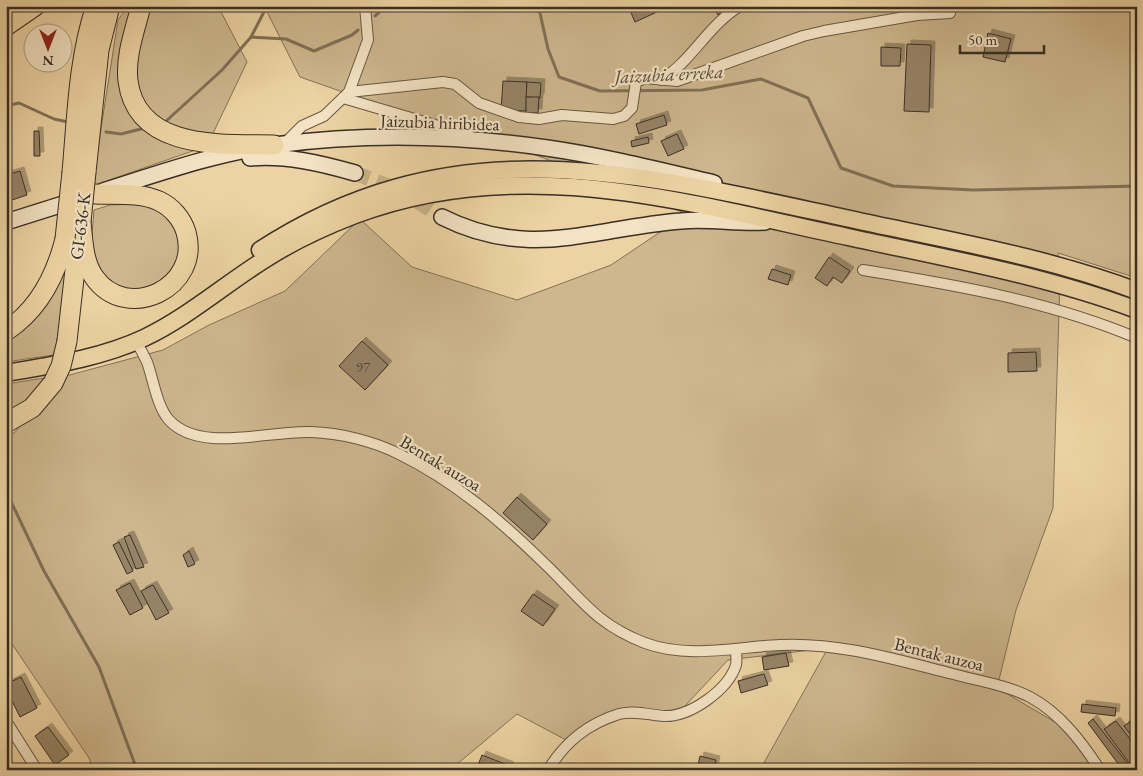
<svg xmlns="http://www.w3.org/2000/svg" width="1143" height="776" viewBox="0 0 1143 776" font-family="'EB Garamond',serif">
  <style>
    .green { fill: #ceb78e; stroke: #84735a }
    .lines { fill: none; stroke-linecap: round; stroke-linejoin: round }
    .stream { stroke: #807057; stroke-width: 3 }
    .building { fill: #978467; stroke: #392f26; filter: url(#shadow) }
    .secondary-tunnel { stroke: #c9b28a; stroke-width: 15; stroke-dasharray: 15 8; stroke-linecap: butt }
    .street-casing { stroke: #665845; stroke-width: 12 }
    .secondary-casing { stroke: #392f26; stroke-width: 18 }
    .primary-casing { stroke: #392f26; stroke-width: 19 }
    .highway-casing { stroke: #392f26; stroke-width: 21 }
    .street { stroke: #f3e2c3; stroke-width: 10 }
    .secondary { stroke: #f3e2c3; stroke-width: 15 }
    .primary { stroke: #edd3a3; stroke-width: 16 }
    .highway { stroke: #edd3a3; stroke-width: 19 }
    .highway-bridge-casing { stroke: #392f26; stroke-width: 21; stroke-linecap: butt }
    .highway-bridge { stroke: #edd3a3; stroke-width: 19 }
    .labels { text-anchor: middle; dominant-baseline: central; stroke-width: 4.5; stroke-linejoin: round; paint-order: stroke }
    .number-label { font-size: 15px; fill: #504436 }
    .street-label { font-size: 18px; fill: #392f26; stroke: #f3e2c3 }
    .water-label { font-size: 19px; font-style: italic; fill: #574a3a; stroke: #f3e2c3 }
  </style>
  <defs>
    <filter id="shadow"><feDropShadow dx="4" dy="-4" stdDeviation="0" flood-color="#0004"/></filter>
  </defs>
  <rect width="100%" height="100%" fill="#edd3a3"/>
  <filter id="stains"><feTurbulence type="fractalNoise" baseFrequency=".004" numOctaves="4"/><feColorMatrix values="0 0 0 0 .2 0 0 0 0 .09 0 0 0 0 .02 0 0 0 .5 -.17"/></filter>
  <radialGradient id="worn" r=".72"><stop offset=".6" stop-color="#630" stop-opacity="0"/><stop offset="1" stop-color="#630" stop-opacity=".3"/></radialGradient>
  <!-- green -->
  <g class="green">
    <polygon points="128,6 218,6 247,62 207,146 92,186 118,20"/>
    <polygon points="264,6 1137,6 1137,278 1058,253 1060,278 1053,508 1016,610 997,688 1072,732 1103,770 760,770 828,648 728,660 671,721 627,716 568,741 517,714 450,770 93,770 89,758 6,635 6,434 14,433 62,377 163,350 209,325 285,291 360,219 412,267 517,300 611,265 687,214 487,136 383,106 300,77"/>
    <polygon points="133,204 152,207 169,219 178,230 179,261 171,274 141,292 124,291 107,280 96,268 91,247 94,210 110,205"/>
    <polygon points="70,238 57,342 53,355 6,362 6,338"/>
    <polygon points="44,378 30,399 6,415 6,384"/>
  </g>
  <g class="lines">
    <!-- stream -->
    <g class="stream">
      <polyline points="533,6 540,13 548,49 559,77 600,91 702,90 761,79 808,98 841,168 893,186 973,190 1137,186"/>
      <polyline points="375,16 382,10 395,6"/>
      <polyline points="251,37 267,6"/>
      <polyline points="6,106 19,103 54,119 68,122"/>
      <polyline points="164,123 222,70 251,37 286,39 314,51 352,35 358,30"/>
      <polyline points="106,132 121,134 145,128"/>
      <polyline points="6,491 44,571 99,667 137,770"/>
    </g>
  </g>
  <!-- building -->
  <g class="building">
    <polygon points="633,6 670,6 635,22 629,8"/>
    <polygon points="712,6 731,6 718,15"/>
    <polygon points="988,33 1011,39 1005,62 983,57"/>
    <polygon points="907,44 931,45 929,112 904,111"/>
    <polygon points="881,47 901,48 900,66 881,66"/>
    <polygon points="503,81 527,82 526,111 501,110"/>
    <polygon points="527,82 541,83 540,98 526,97"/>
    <polygon points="526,97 539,97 538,113 526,113"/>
    <polygon points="664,115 667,125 639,134 636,124"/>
    <polygon points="34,131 39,131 40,156 34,156"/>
    <polygon points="677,134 684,149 668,156 661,141"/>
    <polygon points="648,137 649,143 632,147 631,141"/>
    <polygon points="20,171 27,195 12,200 6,175"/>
    <polygon points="829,257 850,271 842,283 833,277 827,286 815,278"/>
    <polygon points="772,269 791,275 788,285 768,279"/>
    <polygon points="362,341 388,365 365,390 339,366"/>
    <polygon points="1036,352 1037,371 1008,372 1008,353"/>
    <polygon points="517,497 547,524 533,540 503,513"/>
    <polygon points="130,535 144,567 136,569 124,537"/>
    <polygon points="119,542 133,571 127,574 113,545"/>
    <polygon points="189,551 195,564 188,567 183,555"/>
    <polygon points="130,583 143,608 130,615 116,590"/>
    <polygon points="153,585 169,613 156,620 141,591"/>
    <polygon points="533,594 555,609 543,626 521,611"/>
    <polygon points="786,653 789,666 764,670 762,657"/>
    <polygon points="764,674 768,685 741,693 738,681"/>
    <polygon points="21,677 37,708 20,717 6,689 6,684"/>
    <polygon points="1082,704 1116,708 1115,716 1081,712"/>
    <polygon points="1093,719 1128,764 1122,769 1088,723"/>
    <polygon points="1116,721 1137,748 1137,759 1130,764 1104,729"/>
    <polygon points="1131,721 1137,728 1137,743 1124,726"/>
    <polygon points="48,727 69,755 55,765 35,736"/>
    <polygon points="482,755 510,766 508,770 476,770"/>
    <polygon points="700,756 716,760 714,770 697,770"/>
  </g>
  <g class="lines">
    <!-- secondary-tunnel -->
    <polyline class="secondary-tunnel" points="355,173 401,191 442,217"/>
    <defs>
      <g id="street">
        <path d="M661 80C692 61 708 25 740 6"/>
        <polyline points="349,92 443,82 455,84 479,103 519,117 539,119 562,115 613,119 624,116 632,108 636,82 645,78 677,81 803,36 824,31 917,15 950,13"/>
        <polyline points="343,98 469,135"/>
        <polyline points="284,144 302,126 324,116 349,92 368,40 365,6"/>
        <path d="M863 270C956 285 1049 301 1137 338"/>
        <path d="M136 342C140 348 144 355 147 362 153 378 157 407 169 420 200 454 270 430 311 432 340 433 373 441 399 454 454 481 500 520 544 563 580 597 595 624 645 643 688 659 736 647 780 645 839 642 897 660 953 674 979 681 1006 685 1030 697 1060 713 1082 742 1100 770"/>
        <polyline points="6,721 37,770"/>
        <path d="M548 770C565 742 587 724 619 714 634 710 649 715 664 716 690 717 728 690 736 665 737 660 736 654 736 649"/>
      </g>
      <g id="secondary">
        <path d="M250 158C286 155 320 163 355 173"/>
        <path d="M103 191C160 173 216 153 275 145 365 133 457 135 547 148 603 156 659 170 714 183"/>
        <path d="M442 217C530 261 592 228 681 221 709 218 737 224 765 222"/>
        <polyline points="6,222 79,199"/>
      </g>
      <g id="primary">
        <path d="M260 250C458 121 644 175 859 221 952 241 1047 257 1137 291"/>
        <path d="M6 373C53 365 101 358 144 338 188 317 224 285 264 260 293 241 324 227 355 215 520 153 683 202 848 237 945 258 1043 275 1137 310"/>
      </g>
      <g id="highway">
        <path d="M141 6C135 30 125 56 128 81 137 151 223 144 274 145"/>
        <polyline points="6,26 35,6"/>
        <path d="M72 172C77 117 78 59 96 6"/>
        <polyline points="86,172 99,50 110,6"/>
        <path d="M81 222C83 240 83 261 94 277 127 324 202 287 186 232 182 219 172 207 159 201 140 192 115 195 95 194"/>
        <path d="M6 331C38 310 56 275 65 239"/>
        <polyline points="67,341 78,243"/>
        <polyline points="6,423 32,408 53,383"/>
      </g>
    </defs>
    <!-- street casing -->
    <use href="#street" class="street-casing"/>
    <!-- secondary casing -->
    <use href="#secondary" class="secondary-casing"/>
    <!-- primary casing -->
    <use href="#primary" class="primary-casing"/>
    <!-- highway casing -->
    <use href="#highway" class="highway-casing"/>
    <!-- street -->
    <use href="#street" class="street"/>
    <!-- secondary -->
    <use href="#secondary" class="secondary"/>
    <!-- primary -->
    <use href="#primary" class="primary"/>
    <!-- highway -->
    <use href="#highway" class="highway"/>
    <defs>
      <g id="highway-bridge">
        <polyline points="81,222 86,172"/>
        <polyline points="65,239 72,172"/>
        <polyline points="53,383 61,366 67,341"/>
      </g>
    </defs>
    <!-- highway-bridge casing -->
    <use href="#highway-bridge" class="highway-bridge-casing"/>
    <!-- highway-bridge -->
    <use href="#highway-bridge" class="highway-bridge"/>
  </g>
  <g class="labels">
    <!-- number labels -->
    <g class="number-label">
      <text x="363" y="366">97</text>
    </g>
    <!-- street labels -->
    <g class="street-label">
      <text transform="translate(440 122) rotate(2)">Jaizubia hiribidea</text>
      <text transform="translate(80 226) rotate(-83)">GI-636-K</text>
      <text transform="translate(441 463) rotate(31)">Bentak auzoa</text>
      <text transform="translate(939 654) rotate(14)">Bentak auzoa</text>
    </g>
    <!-- water labels -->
    <g class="water-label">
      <text transform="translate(669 74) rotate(-3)">Jaizubia erreka</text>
    </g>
  </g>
  <!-- margin -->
  <rect width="1143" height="776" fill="none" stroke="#edd3a3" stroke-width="25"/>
  <rect x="8" y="8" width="1128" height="761" fill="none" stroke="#392f26" stroke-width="2.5"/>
  <rect x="12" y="12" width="1118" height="751" fill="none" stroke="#392f26"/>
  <!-- north arrow -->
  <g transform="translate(48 48) rotate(180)"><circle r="24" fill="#f3e2c3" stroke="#a99a84"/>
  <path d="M0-4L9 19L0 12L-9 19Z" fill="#8f2418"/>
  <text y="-8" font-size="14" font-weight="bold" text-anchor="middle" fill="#392f26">N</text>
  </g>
  <!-- scale -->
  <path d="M960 45v8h84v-8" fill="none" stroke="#392f26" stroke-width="2.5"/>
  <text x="968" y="45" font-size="15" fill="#392f26" stroke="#f3e2c3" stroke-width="4" paint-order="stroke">50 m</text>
  <rect width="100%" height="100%" filter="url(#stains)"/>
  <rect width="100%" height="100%" fill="url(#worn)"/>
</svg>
